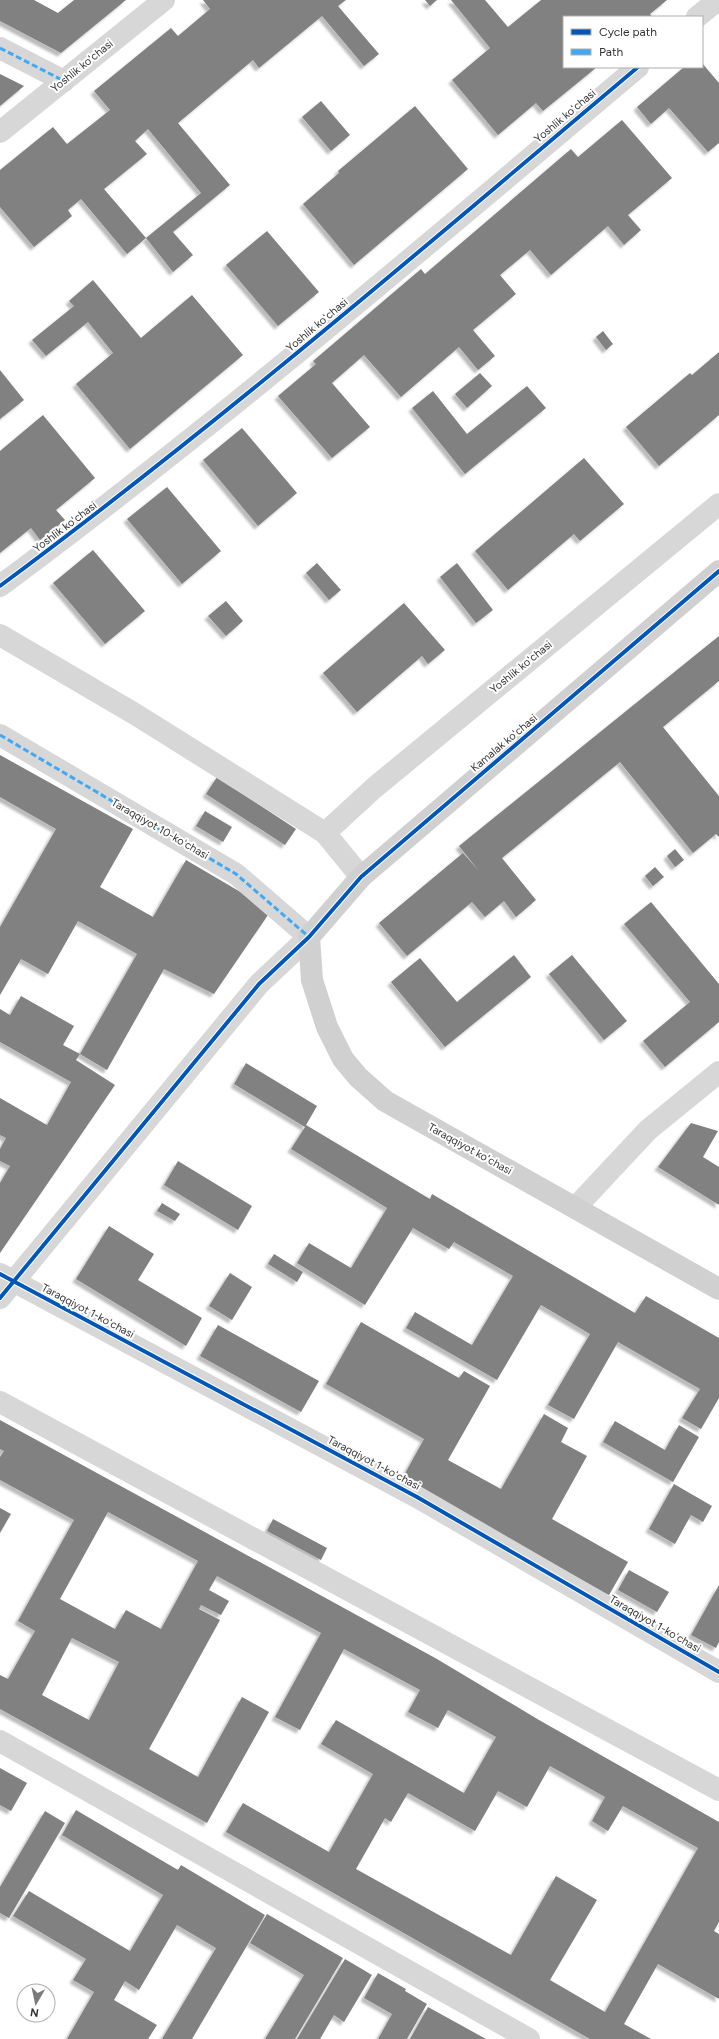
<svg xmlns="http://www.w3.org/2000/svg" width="719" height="2039" viewBox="0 0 719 2039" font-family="Figtree,sans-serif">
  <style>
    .building { fill: #818181; fill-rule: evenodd; filter: url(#shadow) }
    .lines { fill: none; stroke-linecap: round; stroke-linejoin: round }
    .street { stroke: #d7d7d7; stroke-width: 22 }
    .secondary { stroke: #d0d0d0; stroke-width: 22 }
    .quiet { stroke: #3fa9f5; stroke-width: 3; stroke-dasharray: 6 3; stroke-linecap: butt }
    .cycleway-casing { stroke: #fff; stroke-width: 6 }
    .cycleway { stroke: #0057b8; stroke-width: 4 }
    .labels { text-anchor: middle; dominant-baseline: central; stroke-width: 4; stroke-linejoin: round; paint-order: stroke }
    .street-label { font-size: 11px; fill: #333; stroke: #fff }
  </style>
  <defs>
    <filter id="shadow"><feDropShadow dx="-3.5" dy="3.5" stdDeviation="1" flood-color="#0004"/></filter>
  </defs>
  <rect width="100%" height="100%" fill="#fff"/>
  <!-- building -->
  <g class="building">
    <polygon points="0,0 34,0 58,13 74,0 126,0 61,53 0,21"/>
    <polygon points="203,0 346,0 338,6 379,54 364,66 322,16 259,68 253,60 178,123 230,185 173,232 193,255 173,272 146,238 201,193 148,129 135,141 147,154 104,189 146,238 127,254 81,199 68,210 72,216 34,247 0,207 0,170 53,127 67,144 110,110 94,91 171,28 178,36 210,9"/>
    <polygon points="425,0 437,0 430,6"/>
    <polygon points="451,0 485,0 508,27 541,0 667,0 650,14 652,17 564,17 564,67 597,67 543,111 536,103 498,135 452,80 490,48"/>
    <polygon points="702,63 719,83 719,143 708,152 669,108 651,124 637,107 684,67 702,67"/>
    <polygon points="0,74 24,86 0,106"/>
    <polygon points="321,101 350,135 331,151 302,117"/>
    <polygon points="415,106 468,169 354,265 303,204 339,173 338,171"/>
    <polygon points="622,120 672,178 628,215 641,230 624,245 608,226 551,275 530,250 500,275 516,294 473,330 495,356 478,370 459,347 401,397 364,355 332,383 370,427 332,458 278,396 316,364 313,361 421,269 425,274 571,149 578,157"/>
    <polygon points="267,231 319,292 278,326 226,265"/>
    <polygon points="93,280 141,338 192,295 243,355 130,449 76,384 113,353 88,322 46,356 32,340 74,306 69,301"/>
    <polygon points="603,331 613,344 606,350 596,337"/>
    <polygon points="719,352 719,415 659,466 626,427 690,373 692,375"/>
    <polygon points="0,370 24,400 0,419"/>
    <polygon points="480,373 492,386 467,408 455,394"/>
    <polygon points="527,386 546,408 465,474 412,408 433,391 467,434"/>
    <polygon points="43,415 95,478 56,510 65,520 40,540 31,528 0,553 0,451"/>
    <polygon points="242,428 297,493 258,526 203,460"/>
    <polygon points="584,458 624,504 580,541 574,534 508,590 475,551"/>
    <polygon points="167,487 221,551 182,584 127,519"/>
    <polygon points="93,550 145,611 105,644 53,583"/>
    <polygon points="317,563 341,590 329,600 306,573"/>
    <polygon points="457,563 493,610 476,623 440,577"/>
    <polygon points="226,601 243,621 226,636 208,616"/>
    <polygon points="404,603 445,650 428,664 422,656 357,712 323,673"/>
    <polygon points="719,636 719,681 663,727 719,796 719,837 716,834 693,853 620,762 502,858 536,900 516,917 504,901 485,917 472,902 407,956 379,923 463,853 479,871 459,846"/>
    <polygon points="0,755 133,829 100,887 153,917 186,860 249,897 268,915 214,994 164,969 107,1070 80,1054 137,954 78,921 48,974 21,959 0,995 0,927 56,829 0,797"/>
    <polygon points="217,777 296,829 285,845 206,794"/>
    <polygon points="205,811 232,827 223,842 196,826"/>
    <polygon points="675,849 684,860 675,867 667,856"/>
    <polygon points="655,867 664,877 653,886 645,876"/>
    <polygon points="651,902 719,984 719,1022 665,1067 643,1041 690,1002 624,924"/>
    <polygon points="514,955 531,977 445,1047 391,982 420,958 457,1002"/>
    <polygon points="572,955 627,1021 604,1040 549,974"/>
    <polygon points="21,996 74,1026 63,1045 80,1054 76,1060 115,1085 0,1253 0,1183 10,1166 0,1161 0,1149 6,1138 0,1135 0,1098 47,1125 71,1082 0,1042 0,1009 10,1015"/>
    <polygon points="246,1063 317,1106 306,1125 430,1199 432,1194 635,1313 646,1296 719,1338 719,1398 701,1429 682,1418 700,1389 618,1342 574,1419 548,1405 590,1334 541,1305 497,1380 406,1328 415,1312 472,1345 513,1276 454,1242 449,1249 413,1228 365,1305 297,1263 309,1243 351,1268 387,1208 291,1149 305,1127 234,1084"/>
    <polygon points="691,1123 718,1131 703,1157 719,1167 719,1205 658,1167"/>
    <polygon points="178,1161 252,1206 238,1230 164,1185"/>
    <polygon points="162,1203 180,1214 175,1221 157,1211"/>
    <polygon points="109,1226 154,1254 138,1280 202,1318 186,1346 76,1279"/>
    <polygon points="274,1254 303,1272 297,1282 268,1264"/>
    <polygon points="230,1273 252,1287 232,1320 209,1306"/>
    <polygon points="361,1322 459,1378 464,1371 490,1386 448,1460 501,1489 544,1414 568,1428 561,1442 587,1456 552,1519 628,1562 609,1595 402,1479 424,1439 326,1384"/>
    <polygon points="218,1325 319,1381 301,1412 200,1356"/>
    <path d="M0 1420 437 1659 539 1720 719 1822V1922L714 1931 719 1934V1999L658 1964 624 2024 651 2039H590L226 1832 243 1803 329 1852 373 1774 321 1744 336 1720 464 1793 496 1737 448 1710 438 1728 408 1712 420 1690 344 1649 300 1730 275 1717 321 1633 217 1576 209 1590 229 1601 221 1615 201 1605 199 1609 220 1620 149 1749 198 1777 242 1697 269 1712 207 1823 0 1709V1675L8 1679 35 1631 18 1621 74 1520 0 1480V1457L4 1451 0 1449ZM108 1512 198 1561 161 1629 126 1610 115 1629 60 1599ZM72 1638 119 1662 89 1720 42 1695ZM550 1766 605 1797 592 1821 608 1831 623 1806 698 1848 605 2012 550 1980 597 1900 556 1876 511 1955 356 1869 385 1818 391 1822 408 1793 475 1831 498 1791 527 1807Z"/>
    <polygon points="615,1421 665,1450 679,1425 699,1437 673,1482 603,1442"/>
    <polygon points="674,1484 712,1506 703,1522 691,1515 675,1544 649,1529"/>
    <polygon points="0,1508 11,1514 0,1533"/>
    <polygon points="273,1519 327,1548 321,1560 267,1531"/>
    <polygon points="629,1570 669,1592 657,1612 618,1590"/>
    <polygon points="719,1585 719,1642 716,1648 691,1635"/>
    <polygon points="0,1768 27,1783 11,1811 0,1805"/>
    <polygon points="76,1810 178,1870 181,1865 265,1915 192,2039 162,2039 216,1948 177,1925 139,1990 125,1981 114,2000 157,2025 148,2039 67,2039 94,1992 73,1980 86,1959 13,1916 29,1891 130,1951 163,1895 62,1835"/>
    <polygon points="45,1811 65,1823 9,1918 0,1913 0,1887"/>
    <polygon points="267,1914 343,1958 295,2039 265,2039 304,1975 250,1943"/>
    <polygon points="345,1959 372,1975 344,2022 334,2015 320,2039 297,2039"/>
    <polygon points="378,1973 406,1989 405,1991 427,2004 407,2039 378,2039 392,2014 364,1998"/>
    <polygon points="428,2007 486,2039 410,2039"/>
  </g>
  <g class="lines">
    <!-- street -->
    <g class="street">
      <polyline points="697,17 718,0"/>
      <polyline points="0,48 64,81"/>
      <polyline points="0,132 164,0"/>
      <path d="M0 586C220 423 428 244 638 67"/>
      <polyline points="0,635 135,714 325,833 361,877"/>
      <polyline points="0,735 236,874 309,937 259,984 0,1298"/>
      <polyline points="325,833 374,788 719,504"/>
      <polyline points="575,1208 648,1130 719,1072"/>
      <polyline points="0,1274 417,1497 719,1672"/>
      <polyline points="0,1402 719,1790"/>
      <polyline points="0,1741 529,2039"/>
    </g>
    <!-- secondary -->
    <polyline class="secondary" points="719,571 361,877 309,937 312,980 327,1027 343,1059 358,1077 385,1101 719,1289"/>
    <!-- quiet -->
    <g class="quiet">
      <polyline points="0,48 64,81"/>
      <polyline points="0,735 236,874 309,937"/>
    </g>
    <defs>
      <g id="cycleway">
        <path d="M0 586C220 423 428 244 638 67"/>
        <polyline points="0,1274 417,1497 719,1672"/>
        <polyline points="0,1298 259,984 309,937 361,877 719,571"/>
      </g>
    </defs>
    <!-- cycleway casing -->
    <use href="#cycleway" class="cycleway-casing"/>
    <!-- cycleway -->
    <use href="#cycleway" class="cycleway"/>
  </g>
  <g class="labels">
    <!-- street labels -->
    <g class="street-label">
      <text transform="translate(82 66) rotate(-39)">Yoshlik koʻchasi</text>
      <text transform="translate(565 116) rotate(-40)">Yoshlik koʻchasi</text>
      <text transform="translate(317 325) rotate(-40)">Yoshlik koʻchasi</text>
      <text transform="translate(65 527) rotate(-37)">Yoshlik koʻchasi</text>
      <text transform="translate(521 667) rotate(-39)">Yoshlik koʻchasi</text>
      <text transform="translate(504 743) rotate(-40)">Kamalak koʻchasi</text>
      <text transform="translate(160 829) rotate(30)">Taraqqiyot 10-koʻchasi</text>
      <text transform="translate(470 1149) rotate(29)">Taraqqiyot koʻchasi</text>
      <text transform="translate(88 1311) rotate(28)">Taraqqiyot 1-koʻchasi</text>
      <text transform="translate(374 1463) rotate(28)">Taraqqiyot 1-koʻchasi</text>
      <text transform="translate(655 1624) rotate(30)">Taraqqiyot 1-koʻchasi</text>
    </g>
  </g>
  <!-- legend -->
  <rect x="563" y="16" width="140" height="52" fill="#ffffff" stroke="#adadad"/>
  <rect x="571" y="29" width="20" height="6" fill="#0057b8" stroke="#adadad"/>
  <text x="599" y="36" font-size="12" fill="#333333">Cycle path</text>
  <rect x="571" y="49" width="20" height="6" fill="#3fa9f5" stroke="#adadad"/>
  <text x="599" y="56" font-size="12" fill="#333333">Path</text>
  <!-- north arrow -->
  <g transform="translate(36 2003) rotate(189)"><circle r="19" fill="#ffffff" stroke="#adadad"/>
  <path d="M0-3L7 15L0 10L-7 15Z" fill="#7a7a7a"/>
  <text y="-6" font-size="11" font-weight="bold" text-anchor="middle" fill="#333333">N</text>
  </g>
</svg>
